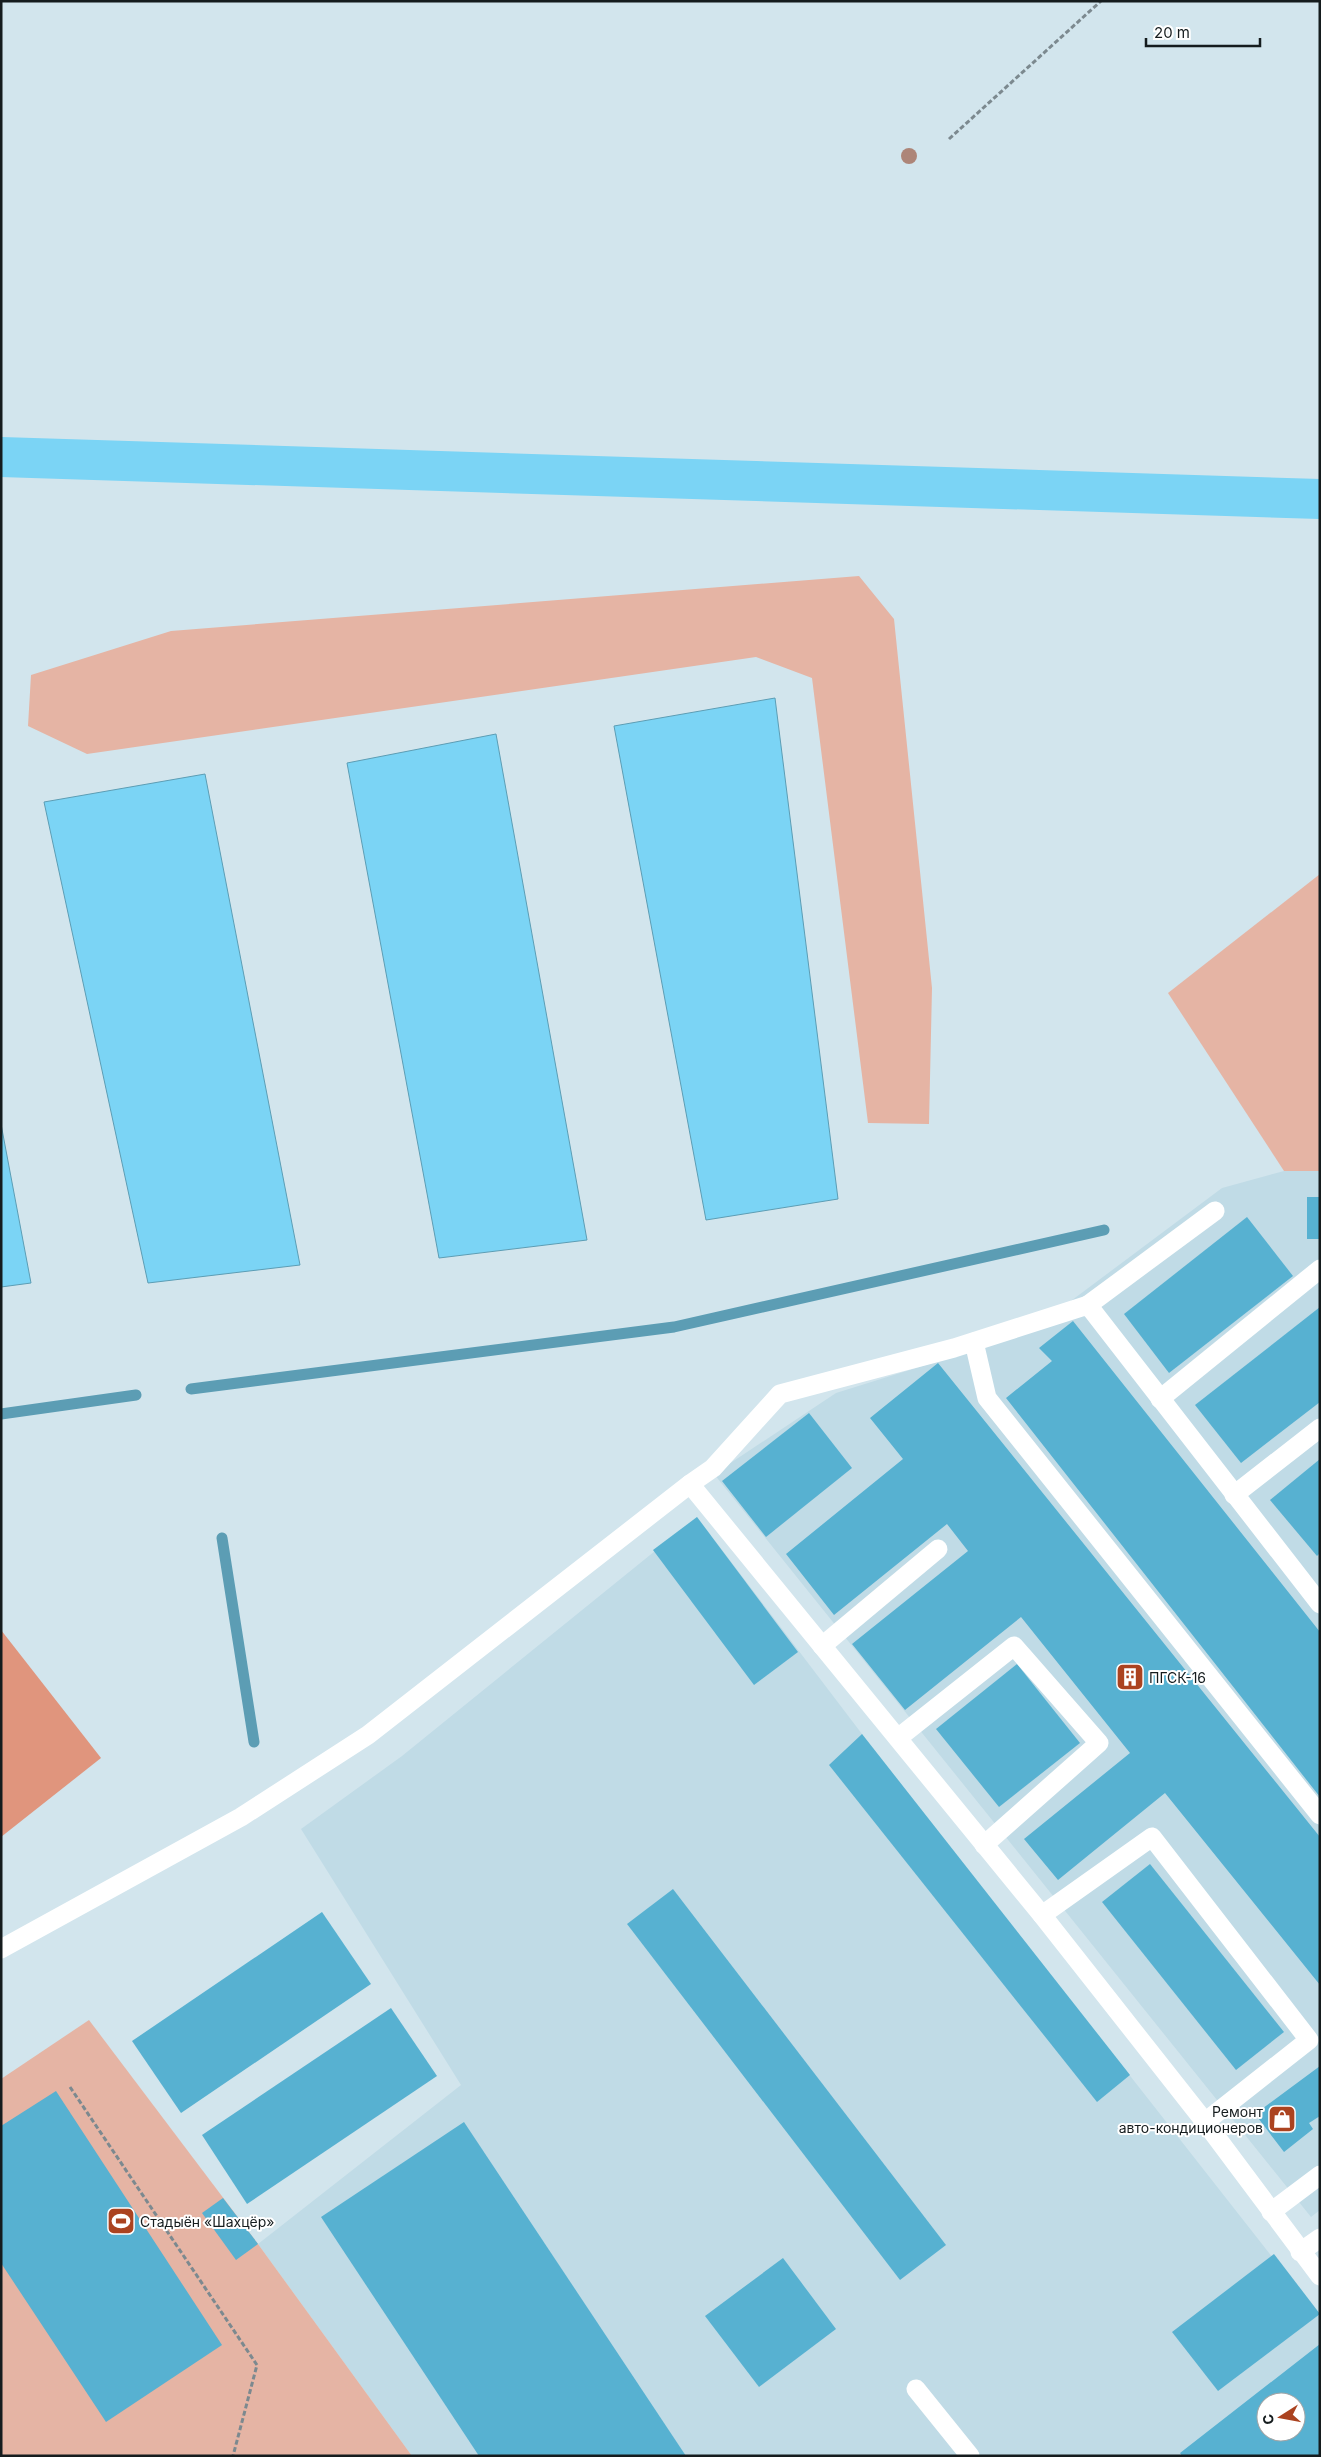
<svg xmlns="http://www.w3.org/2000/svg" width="1321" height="2457" viewBox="0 0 1321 2457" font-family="Inter,sans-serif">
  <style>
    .built { fill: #c0dbe6; fill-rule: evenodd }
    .green { fill: #e5b4a4 }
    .forest { fill: #e0957d }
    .water { fill: #7bd4f5; stroke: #5c9db4 }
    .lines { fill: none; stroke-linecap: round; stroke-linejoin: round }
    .stream { stroke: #5c9db4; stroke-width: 11 }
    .canal { stroke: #7bd4f5; stroke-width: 40 }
    .building { fill: #57b1d1; fill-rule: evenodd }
    .path { stroke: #7c898f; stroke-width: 3; stroke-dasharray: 5 2.5; stroke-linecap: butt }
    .lane { stroke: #fff; stroke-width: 19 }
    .tree { fill: #ad8578 }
    .labels { text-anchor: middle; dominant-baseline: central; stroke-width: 4; stroke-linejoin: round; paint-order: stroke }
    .poi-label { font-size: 14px; fill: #151c1e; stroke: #fff; text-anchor: start }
  </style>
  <rect width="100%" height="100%" fill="#d2e5ed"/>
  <!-- built -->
  <g class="built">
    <polygon points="1284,1171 1320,1171 1320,2210 1311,2217 714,1474 836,1393 1028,1333 1222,1188"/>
    <path d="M697 1517 862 1734 1320 2318V2428L1285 2456H412L258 2244 461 2085 301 1829 402 1756ZM1266 2402H1296V2432H1266Z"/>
  </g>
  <!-- green -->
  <g class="green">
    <polygon points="859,576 894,619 932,988 929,1124 868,1123 812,678 756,657 87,754 28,726 31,675 171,631"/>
    <polygon points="1320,874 1320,1171 1284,1171 1168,993"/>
    <polygon points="89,2020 258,2244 412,2456 1,2456 1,2079"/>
  </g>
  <!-- forest -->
  <polygon class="forest" points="1,1630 101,1758 1,1837"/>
  <!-- water -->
  <g class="water">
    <polygon points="775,698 838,1199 706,1220 614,726"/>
    <polygon points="496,734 587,1240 439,1258 347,763"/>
    <polygon points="205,774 300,1265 148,1283 44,802"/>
    <polygon points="1,1124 31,1283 1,1287"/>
  </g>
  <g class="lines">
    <!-- stream -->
    <g class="stream">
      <polyline points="191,1389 674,1327 1104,1230"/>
      <polyline points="1,1414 136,1395"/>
      <polyline points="222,1538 254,1742"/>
    </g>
    <!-- canal -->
    <polyline class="canal" points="1,457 1320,499"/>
  </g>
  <!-- building -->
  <g class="building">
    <rect x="1307" y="1197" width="13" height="42"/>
    <polygon points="1247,1217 1293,1276 1169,1373 1124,1314"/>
    <polygon points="1320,1307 1320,1402 1241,1463 1195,1405"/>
    <polygon points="1073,1321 1320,1632 1320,1797 1006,1398 1052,1361 1039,1348"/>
    <polygon points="938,1363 1320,1837 1320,1985 1165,1793 1058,1880 1024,1839 1130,1753 1021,1617 905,1710 852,1644 968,1551 947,1524 834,1615 786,1554 903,1459 870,1418"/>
    <polygon points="809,1413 852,1468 766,1537 722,1481"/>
    <polygon points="1320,1459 1320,1553 1317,1556 1270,1500"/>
    <polygon points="697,1517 798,1652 754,1685 653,1550"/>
    <polygon points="1017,1664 1080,1743 999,1807 936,1729"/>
    <polygon points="862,1734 1130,2075 1097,2102 829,1765"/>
    <polygon points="1150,1864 1284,2032 1236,2070 1102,1902"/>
    <polygon points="673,1889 946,2245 900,2280 627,1924"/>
    <polygon points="322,1912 371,1984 181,2113 132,2041"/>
    <polygon points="391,2008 437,2076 247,2204 202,2135"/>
    <polygon points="1320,2066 1320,2116 1309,2123 1313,2129 1284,2152 1255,2114"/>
    <polygon points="56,2091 222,2345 106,2422 1,2263 1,2126"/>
    <polygon points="464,2122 686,2456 479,2456 321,2217"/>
    <polygon points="223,2198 258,2244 236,2260 202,2213"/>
    <polygon points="1274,2254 1320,2314 1218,2391 1172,2332"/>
    <polygon points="783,2258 836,2329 759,2387 705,2316"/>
    <path d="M1320 2344V2456H1182L1180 2453ZM1266 2402H1296V2432H1266Z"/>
  </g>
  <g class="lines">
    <!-- path -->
    <g class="path">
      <polyline points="949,139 1101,1"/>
      <polyline points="70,2087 257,2365 233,2456"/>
    </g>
    <!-- lane -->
    <g class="lane">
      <polyline points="1088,1305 1215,1211"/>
      <polyline points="974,1342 987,1398 1320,1815"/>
      <polyline points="1160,1399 1320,1269"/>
      <polyline points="690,1484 713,1468 780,1394 954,1348 1088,1305 1320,1604"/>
      <polyline points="1234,1495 1320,1428"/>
      <polyline points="822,1646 938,1549"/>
      <polyline points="898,1738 1014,1646 1099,1743 984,1845"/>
      <polyline points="1042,1915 1152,1837 1309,2040 1205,2122"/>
      <polyline points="1,1949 241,1817 368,1735 690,1484 1042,1915 1205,2122 1320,2276"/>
      <polyline points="1271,2212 1320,2175"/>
      <polyline points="1300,2252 1320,2238"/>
      <polyline points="916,2389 970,2456"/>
    </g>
  </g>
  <!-- trees -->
  <circle class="tree" cx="909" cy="156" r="8"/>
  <!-- icons -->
  <defs>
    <symbol id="building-square" viewBox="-11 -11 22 22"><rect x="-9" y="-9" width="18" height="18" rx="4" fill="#ab4320" stroke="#fff"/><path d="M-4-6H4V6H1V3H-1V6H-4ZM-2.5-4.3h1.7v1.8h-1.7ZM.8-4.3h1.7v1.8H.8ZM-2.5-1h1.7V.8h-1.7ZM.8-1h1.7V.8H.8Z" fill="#fff"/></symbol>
    <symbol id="shop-square" viewBox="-11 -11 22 22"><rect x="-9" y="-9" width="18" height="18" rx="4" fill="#ab4320" stroke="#fff"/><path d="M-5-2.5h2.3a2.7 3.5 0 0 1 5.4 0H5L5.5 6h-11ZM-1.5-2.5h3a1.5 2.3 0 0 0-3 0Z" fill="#fff"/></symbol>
    <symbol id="stadium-square" viewBox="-11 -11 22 22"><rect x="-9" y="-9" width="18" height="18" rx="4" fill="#ab4320" stroke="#fff"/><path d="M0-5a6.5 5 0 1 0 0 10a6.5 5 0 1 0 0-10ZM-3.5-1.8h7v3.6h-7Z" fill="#fff"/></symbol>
  </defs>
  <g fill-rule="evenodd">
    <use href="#building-square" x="1114" y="1661" width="32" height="32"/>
    <use href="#shop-square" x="1266" y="2103" width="32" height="32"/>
    <use href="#stadium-square" x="105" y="2205" width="32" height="32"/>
  </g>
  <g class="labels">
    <!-- poi labels -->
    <g class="poi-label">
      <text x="1149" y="1677">ПГСК-16</text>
      <text x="1263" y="2111" text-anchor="end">Ремонт<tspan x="1263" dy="16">авто-кондиционеров</tspan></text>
      <text x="140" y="2221">Стадыён «Шахцёр»</text>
    </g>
  </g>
  <!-- border -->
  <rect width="1321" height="2457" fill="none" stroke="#151c1e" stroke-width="5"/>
  <!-- north arrow -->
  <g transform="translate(1281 2417) rotate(259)"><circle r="24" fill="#ffffff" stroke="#a1a4a5"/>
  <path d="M0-4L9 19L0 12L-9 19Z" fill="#ab4320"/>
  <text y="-8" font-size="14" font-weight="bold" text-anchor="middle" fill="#151c1e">С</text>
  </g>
  <!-- scale -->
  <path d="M1146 38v8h114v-8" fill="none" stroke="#151c1e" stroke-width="2.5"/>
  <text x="1154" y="38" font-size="15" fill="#151c1e" stroke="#ffffff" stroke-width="4" paint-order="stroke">20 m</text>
</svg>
